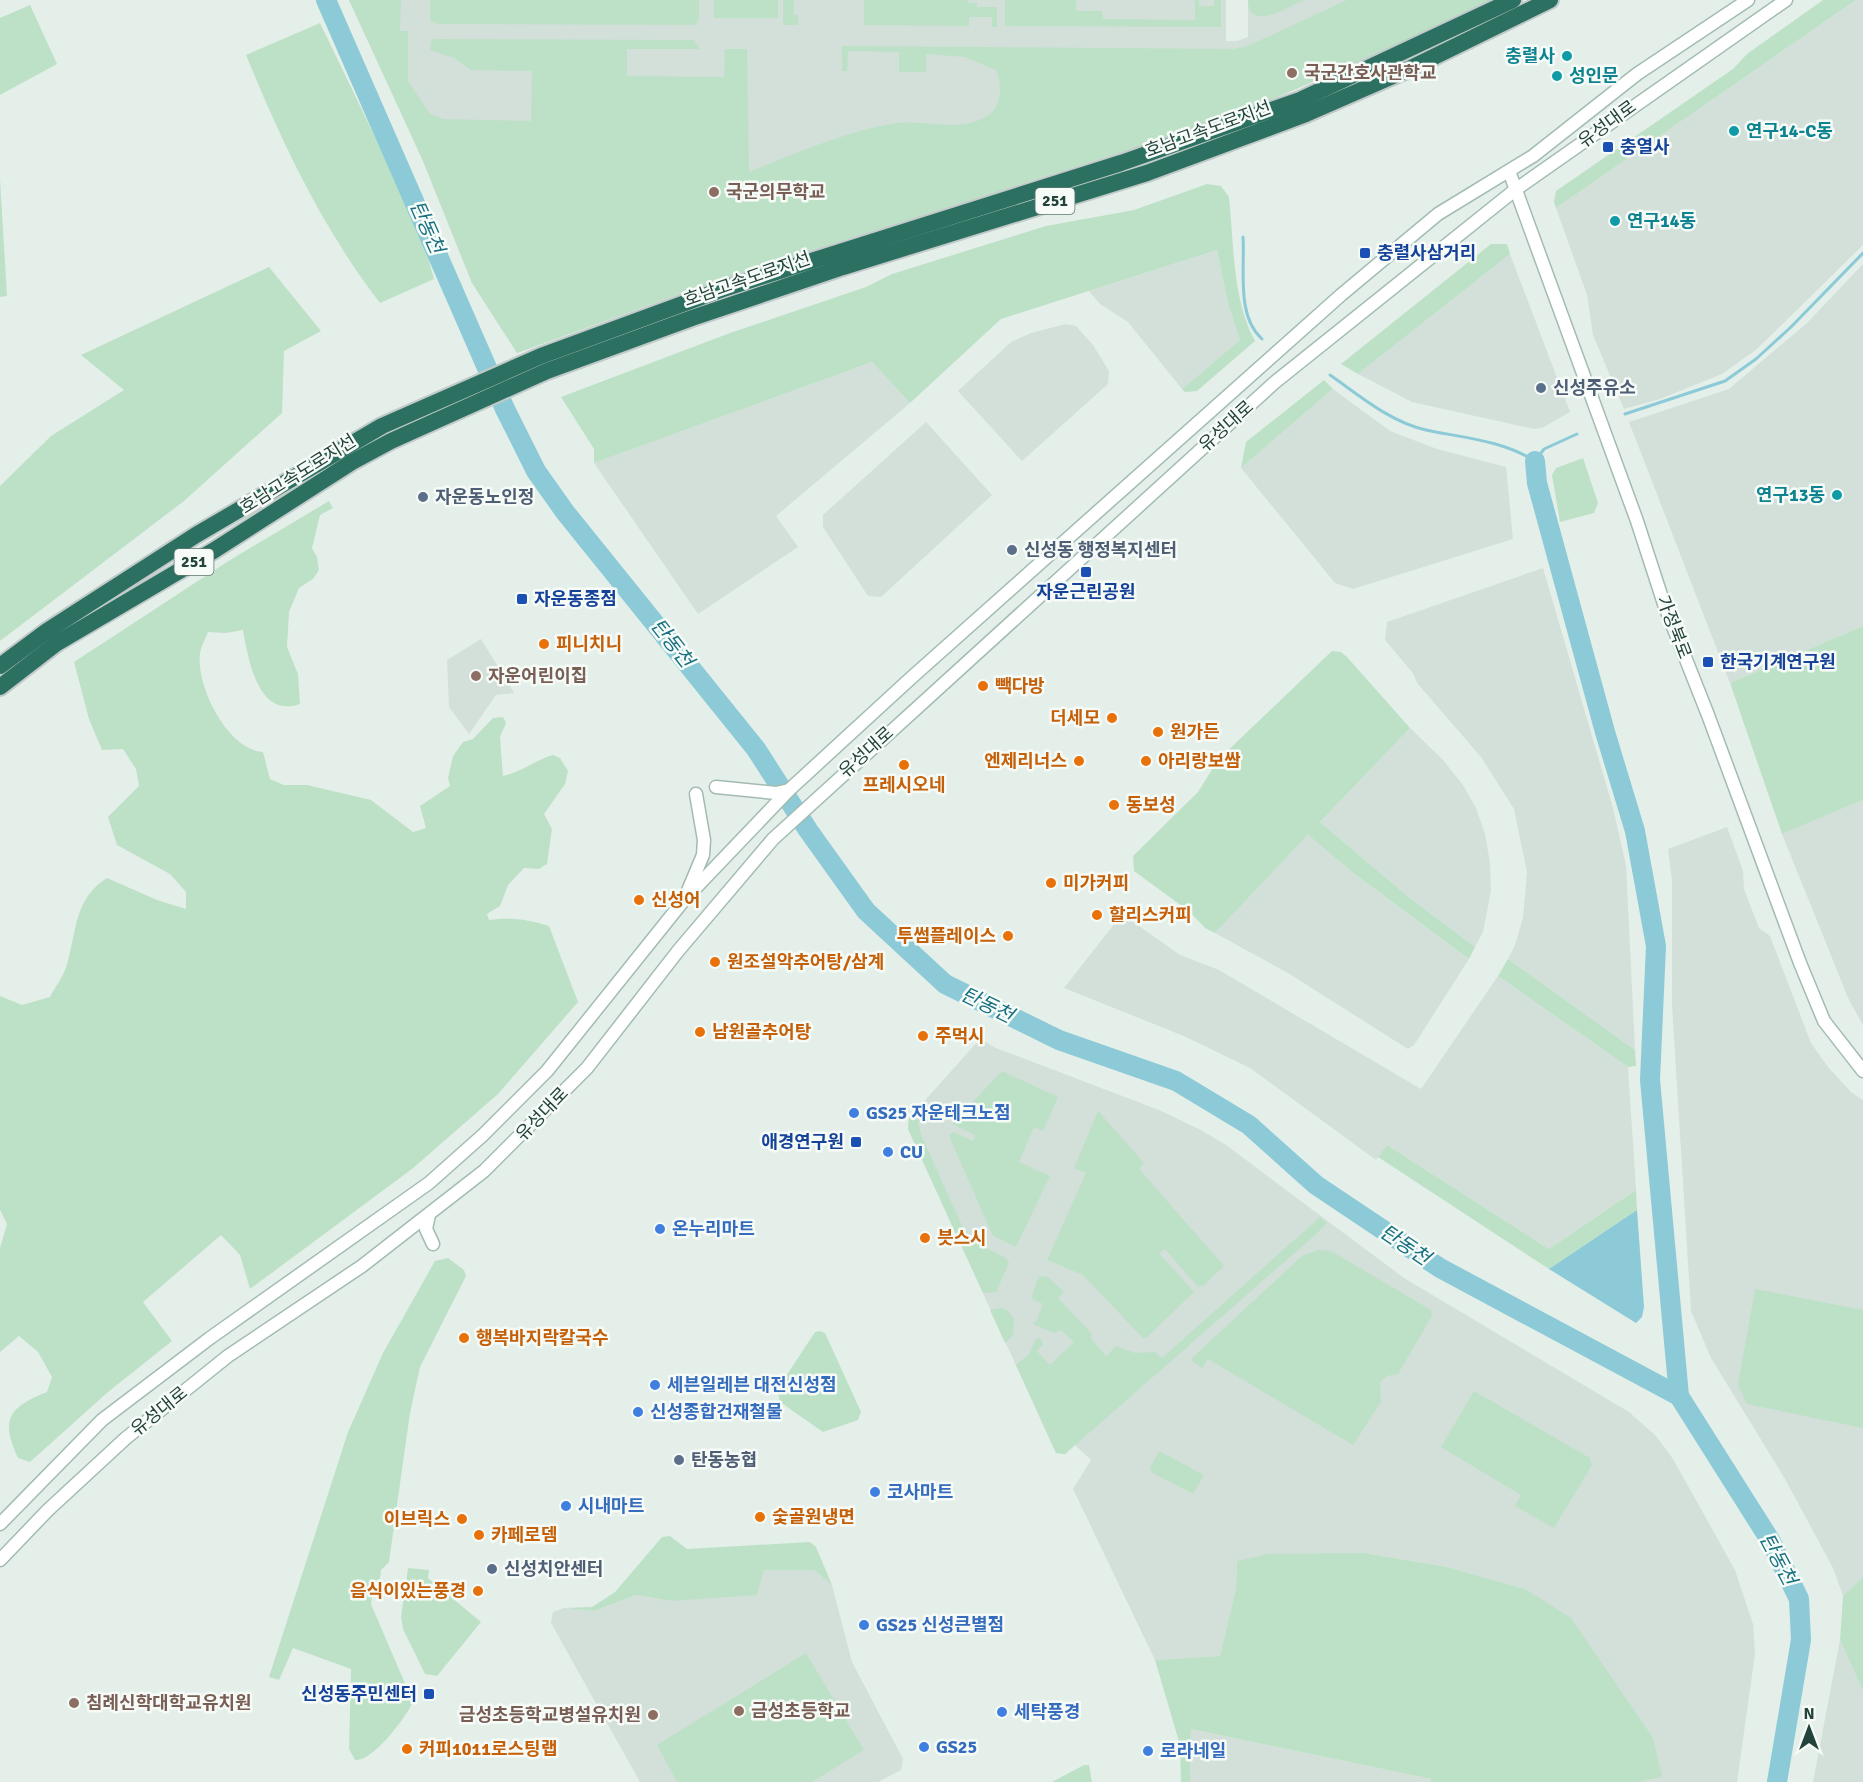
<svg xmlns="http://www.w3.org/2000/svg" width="1863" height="1782" viewBox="0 0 1863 1782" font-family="Signika,'Noto Sans KR',sans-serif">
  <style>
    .built { fill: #d3dfd9 }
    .green { fill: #bde1c7 }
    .water { fill: #8bcad6 }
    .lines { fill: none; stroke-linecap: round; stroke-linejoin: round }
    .stream { stroke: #8bcad6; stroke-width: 3 }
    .river { stroke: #8bcad6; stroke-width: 20 }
    .secondary-casing { stroke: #a2bbb3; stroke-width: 15 }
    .highway-casing { stroke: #c1cac8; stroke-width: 20 }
    .secondary { stroke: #fff; stroke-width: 12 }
    .highway { stroke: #2c7062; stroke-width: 16 }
    .culture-dot { fill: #0f9aa8; stroke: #f6fbf8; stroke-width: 2 }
    .education-dot { fill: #8d6e63; stroke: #f6fbf8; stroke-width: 2 }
    .transit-dot { fill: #1a4fb4; stroke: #f6fbf8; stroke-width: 2 }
    .service-dot { fill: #5c6f8a; stroke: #f6fbf8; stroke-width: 2 }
    .food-dot { fill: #e8710a; stroke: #f6fbf8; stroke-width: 2 }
    .shop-dot { fill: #3f7fe0; stroke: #f6fbf8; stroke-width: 2 }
    .labels { text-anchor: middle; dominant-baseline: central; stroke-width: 5; stroke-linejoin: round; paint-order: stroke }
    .shield { fill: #f6fbf8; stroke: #627a73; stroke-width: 1.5 }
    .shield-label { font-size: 16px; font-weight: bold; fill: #23423a }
    .culture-label { font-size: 18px; font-weight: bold; fill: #0d838f; stroke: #f6fbf8; text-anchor: start }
    .education-label { font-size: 18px; font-weight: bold; fill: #785e54; stroke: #f6fbf8; text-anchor: start }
    .street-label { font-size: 18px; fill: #23423a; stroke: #f6fbf8 }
    .transit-label { font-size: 18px; font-weight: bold; fill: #164399; stroke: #f6fbf8; text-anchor: start }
    .service-label { font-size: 18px; font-weight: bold; fill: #4e5e75; stroke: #f6fbf8; text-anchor: start }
    .food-label { font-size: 18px; font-weight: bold; fill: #c56008; stroke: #f6fbf8; text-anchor: start }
    .shop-label { font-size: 18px; font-weight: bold; fill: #366cbe; stroke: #f6fbf8; text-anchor: start }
    .water-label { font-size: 20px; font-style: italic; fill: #187182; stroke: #f6fbf8 }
  </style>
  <rect width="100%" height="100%" fill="#e5efea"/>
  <!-- built -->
  <g class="built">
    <polygon points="349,0 1226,0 1226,41 1237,41 1248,37 1248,0 1490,0 1273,99 1138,147 721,279 517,353 472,283 423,161"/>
    <polygon points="1856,0 1863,0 1863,245 1757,349 1722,374 1660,399 1624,409 1593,335 1587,295 1556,208"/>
    <polygon points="1217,250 1228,304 1240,340 1182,389 1128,322 1100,304 1089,291"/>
    <polygon points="1510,254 1570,412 1542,428 1534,429 1412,402 1358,374"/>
    <polygon points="1863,264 1863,626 1730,683 1629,422 1729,389 1807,323"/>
    <polygon points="1066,324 1076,326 1093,345 1109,371 1108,384 1022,461 958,391 1011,342 1031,333"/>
    <polygon points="872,362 910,403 776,516 798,547 698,614 594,463"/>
    <polygon points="1333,389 1390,431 1437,449 1506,467 1513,539 1353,589 1335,583 1241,468"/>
    <polygon points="926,422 992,495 881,597 868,596 823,527 823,515"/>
    <polygon points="1543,568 1613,808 1626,865 1635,1050 1508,959 1515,945 1523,918 1527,872 1514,809 1481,757 1417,683 1413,673 1385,640 1387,622"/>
    <polygon points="481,639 514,693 496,695 469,734 449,707 447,660"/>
    <polygon points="1410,728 1443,760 1463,785 1476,808 1485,834 1490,863 1491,891 1483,932 1475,947 1411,899 1320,822"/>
    <polygon points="1863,800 1863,1025 1849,1000 1782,834"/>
    <polygon points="1727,827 1743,871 1744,889 1759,928 1770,936 1811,1043 1828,1067 1851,1092 1863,1100 1863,1577 1843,1596 1833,1568 1785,1479 1711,1358 1691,1311 1672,1006 1672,881 1668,849"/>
    <polygon points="1308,835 1352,872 1469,959 1414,1045 1408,1049 1288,973 1215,933"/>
    <polygon points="1122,914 1180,955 1219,970 1421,1089 1498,976 1628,1067 1636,1190 1549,1249 1387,1145 1376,1160 1250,1068 1186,1037 1064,988"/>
    <polygon points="980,1039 996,1048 1159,1110 1201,1130 1226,1145 1404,1278 1629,1412 1656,1436 1673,1459 1735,1570 1753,1624 1755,1654 1737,1782 1639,1782 1662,1777 1525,1589 1447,1567 1365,1553 1237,1561 1236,1588 1220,1656 1155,1660 1073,1489 1091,1460 1075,1445 1065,1454 1056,1453 908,1129 909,1118"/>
    <polygon points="763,1570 814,1570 832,1585 852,1662 903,1759 901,1770 878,1782 640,1782 551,1623 553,1612 564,1608 594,1611 636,1595 672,1601"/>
    <polygon points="1840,1640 1863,1691 1863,1782 1813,1782"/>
    <polygon points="1191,1729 1431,1779 1431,1782 1190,1782"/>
  </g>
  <!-- green -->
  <g class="green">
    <path d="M349 0H401L400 31H408V81L430 114 443 119 531 121 532 71 471 70 454 58 430 50 431 41 434 39 694 40 700 49H627V76L724 77 725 49H747L749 172C792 155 851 129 898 123 927 120 956 132 984 118 1002 109 1003 87 996 70L965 57 926 54V72H899V52L848 51 847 71H842V46L1234 49 1248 46 1347 0H1490L1399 45 1273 99 1138 147 721 279 517 353 472 283 423 161Z"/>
    <polygon points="430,0 699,0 699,19 695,25 437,24 430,20"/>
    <rect x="714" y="0" width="64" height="18"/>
    <polygon points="783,0 794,0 794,15 798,15 798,25 783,25"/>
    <polygon points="864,0 968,0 969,3 977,3 977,7 997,7 997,27 992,27 992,17 969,17 969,26 864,25"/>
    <polygon points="1005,0 1076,0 1076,11 1102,11 1103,19 1195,20 1195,0 1199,0 1199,6 1214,6 1214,0 1221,0 1221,27 1005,26"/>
    <path d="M1248 0H1304C1287 7 1248 33 1248 0Z"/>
    <polygon points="1823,0 1856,0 1556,208 1554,202 1556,191 1733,69 1747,54"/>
    <polygon points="30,5 57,64 0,95 0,18"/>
    <path d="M320 23 420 230 434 279 380 303C322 228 282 143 246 55Z"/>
    <polygon points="0,179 7,296 0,297"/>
    <path d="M1207 184 1221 186 1229 197C1234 243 1232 299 1255 341L1197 391 1185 392 1182 389 1240 340 1228 304 1217 250 1001 319 910 403 872 362 594 463V449L561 397 730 333 866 287 892 274 1046 226 1134 210Z"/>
    <polygon points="1491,244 1507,244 1510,254 1358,374 1341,364"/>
    <polygon points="269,267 321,331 284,351 282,413 184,501 0,641 0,486 51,436 124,390 81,355"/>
    <polygon points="1324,380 1333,389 1241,468 1246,442"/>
    <polygon points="1583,458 1598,503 1594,513 1560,522 1552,475 1556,468"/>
    <path d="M329 501 333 508 320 515 312 548 317 557 319 570 313 579 299 588 289 612 287 647 298 674 300 704C257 719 248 657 243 630L226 633 208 632C205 639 201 647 200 654 196 687 228 750 263 752L270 779 284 785H307L371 800 413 832 426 828 420 806 450 786 448 778 453 756 463 742 473 739 493 718 503 717 506 723 500 737 503 776C522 772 535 760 553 755L560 758 568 771 565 784 544 814 552 829 547 864 539 869 524 868 508 885 500 906 487 914 489 920C510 917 528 919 549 926L578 1002 498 1094 412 1169 250 1289 240 1255 221 1235 143 1302 172 1341 108 1392 30 1462 18 1458C0 1419 9 1407 47 1392L52 1377 38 1352 19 1336 0 1352V1248L7 1224 0 1210V996L22 1005 50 997C55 987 64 976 67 964 77 930 74 899 107 878L157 900 186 909V892L170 874 117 845 108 817 139 786 136 769 123 749 102 750 89 719 74 662 230 560Z"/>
    <polygon points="1863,626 1863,800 1782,834 1730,683"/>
    <polygon points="1332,651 1341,652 1347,657 1410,728 1320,822 1411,899 1475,947 1469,959 1352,872 1308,835 1215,933 1205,928 1190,912 1134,871 1133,856 1198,792 1218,760"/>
    <polygon points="1508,959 1635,1050 1636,1066 1628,1067 1498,976"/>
    <polygon points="1002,1071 1058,1097 1043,1131 1034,1127 1019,1162 1050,1176 1016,1247 993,1236 949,1136 953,1132 973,1141 975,1135 952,1124"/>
    <polygon points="1098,1111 1144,1163 1139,1169 1224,1266 1203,1286 1198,1287 1165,1249 1159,1253 1194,1292 1146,1338 1143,1338 1083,1275 1047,1260 1086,1173 1074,1168"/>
    <polygon points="912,1116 918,1120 921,1135 968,1239 1006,1258 1009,1263 996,1292 983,1293 908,1129 909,1118"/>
    <polygon points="1387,1145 1549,1249 1636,1190 1637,1210 1549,1269 1378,1157"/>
    <polygon points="1320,1217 1327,1223 1313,1237 1065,1454 1056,1453 1016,1365 1029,1354 1037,1337 1042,1340 1043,1345 1037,1351 1050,1365 1074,1342 1061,1330 1054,1333 1033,1324 1037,1320 1043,1304 1031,1298 1039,1276 1048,1277 1064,1292 1058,1298 1092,1334 1090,1337 1106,1356 1116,1346 1135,1353 1155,1352 1162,1358"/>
    <polygon points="1318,1250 1331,1251 1431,1310 1432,1316 1398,1374 1387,1376 1380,1382 1381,1402 1353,1445 1208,1359 1202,1368 1193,1362 1192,1358 1302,1256"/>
    <path d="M448 1258 464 1270 466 1276 420 1367 410 1413 389 1562 381 1570 378 1592 372 1597 371 1604 413 1702C406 1717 373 1762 355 1760L349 1749 351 1669 293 1648 279 1680 269 1677 348 1432 383 1353 435 1261Z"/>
    <polygon points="1755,1289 1863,1310 1863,1428 1747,1404 1738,1385"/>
    <polygon points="1001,1308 1007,1310 1014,1319 1013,1335 1005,1343 990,1310"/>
    <polygon points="820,1331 825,1333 861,1412 858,1420 823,1432 780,1402 777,1390 815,1332"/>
    <polygon points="1474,1391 1590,1458 1592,1465 1554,1528 1515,1506 1521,1495 1441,1447"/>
    <polygon points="1159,1451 1204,1475 1193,1494 1151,1472 1150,1468"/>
    <polygon points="670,1536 687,1549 810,1542 816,1547 832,1585 814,1570 764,1570 757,1595 672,1601 636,1595 594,1611 564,1608 592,1607 615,1592 662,1537"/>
    <polygon points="1365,1553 1447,1567 1525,1589 1571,1618 1653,1738 1662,1777 1639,1782 1431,1782 1431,1779 1191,1729 1190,1782 1181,1782 1180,1745 1155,1660 1220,1656 1236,1588 1237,1561 1269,1554"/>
    <polygon points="408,1568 429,1570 428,1578 481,1622 437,1676 425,1674 403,1629 401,1617"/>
    <polygon points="1863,1577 1863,1691 1840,1640 1843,1596"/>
    <polygon points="806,1653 864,1750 812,1782 677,1782 657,1745"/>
    <polygon points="1084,1765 1089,1765 1092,1782 1052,1782"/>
  </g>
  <!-- water -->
  <polygon class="water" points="1637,1210 1644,1307 1642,1317 1636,1323 1549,1269"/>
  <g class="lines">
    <!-- stream -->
    <g class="stream">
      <path d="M1243 237C1245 269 1236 316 1262 339"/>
      <path d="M1330 375C1359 395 1390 422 1426 430 1464 438 1501 440 1535 461L1544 449 1577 434"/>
      <polyline points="1625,414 1725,381 1756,359 1791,327 1863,253"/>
    </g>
    <!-- river -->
    <g class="river">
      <polyline points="326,0 505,409 536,471 565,512 756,749 808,830 866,911 945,984 1059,1040 1176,1081 1249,1125 1316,1185 1440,1268 1679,1396 1770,1540 1799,1599 1801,1640 1777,1782"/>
      <polyline points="1535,461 1537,483 1605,732 1635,831 1656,946 1650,1080 1679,1396"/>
    </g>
    <defs>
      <g id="secondary">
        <polyline points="1509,171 1637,521 1664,604 1708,715 1800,963 1824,1021 1863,1071"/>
        <polyline points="716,787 776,793 789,790"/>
        <polyline points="687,893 703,855 704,840 696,794"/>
        <polyline points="429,1215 426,1229 433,1244"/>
        <polyline points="0,1524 102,1420 210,1338 429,1183 483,1135 547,1071 684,900 789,790 911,678 1341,295 1438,214 1533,156 1637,74 1748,0"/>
        <polyline points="0,1560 48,1510 126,1438 228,1356 362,1266 484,1171 587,1068 678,951 773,839 1274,383 1515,190 1786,0"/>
      </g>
      <g id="highway">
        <polyline points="0,666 47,631 196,535 382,426 541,356 726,288 1121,163 1300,100 1513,0"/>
        <polyline points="0,687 57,643 213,551 352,462 391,441 547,371 692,318 843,267 1147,173 1306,114 1409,69 1550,0"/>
      </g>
    </defs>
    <!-- secondary casing -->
    <use href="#secondary" class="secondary-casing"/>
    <!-- highway casing -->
    <use href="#highway" class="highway-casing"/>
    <!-- secondary -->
    <use href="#secondary" class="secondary"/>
    <!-- highway -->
    <use href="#highway" class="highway"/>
  </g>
  <!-- markers -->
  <g class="culture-dot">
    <circle cx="1567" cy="56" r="6"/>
    <circle cx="1557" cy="76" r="6"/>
    <circle cx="1734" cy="131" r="6"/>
    <circle cx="1615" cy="221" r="6"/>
    <circle cx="1837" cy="495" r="6"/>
  </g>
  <g class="education-dot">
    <circle cx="1292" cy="73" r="6"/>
    <circle cx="714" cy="192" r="6"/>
    <circle cx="476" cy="676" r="6"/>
    <circle cx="74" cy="1703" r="6"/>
    <circle cx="739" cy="1711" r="6"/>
    <circle cx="653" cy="1715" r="6"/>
  </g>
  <g class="transit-dot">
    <rect x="1602" y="141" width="12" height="12" rx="3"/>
    <rect x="1359" y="247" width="12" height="12" rx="3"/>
    <rect x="1080" y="566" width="12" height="12" rx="3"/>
    <rect x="516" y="593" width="12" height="12" rx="3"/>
    <rect x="1702" y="656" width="12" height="12" rx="3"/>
    <rect x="850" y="1136" width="12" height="12" rx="3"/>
    <rect x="423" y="1688" width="12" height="12" rx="3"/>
  </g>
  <g class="service-dot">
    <circle cx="1541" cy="388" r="6"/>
    <circle cx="423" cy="497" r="6"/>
    <circle cx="1012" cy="550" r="6"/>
    <circle cx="679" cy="1460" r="6"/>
    <circle cx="492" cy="1569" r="6"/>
  </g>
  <g class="food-dot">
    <circle cx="544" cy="644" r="6"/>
    <circle cx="983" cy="686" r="6"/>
    <circle cx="1112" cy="718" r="6"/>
    <circle cx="1158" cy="732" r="6"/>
    <circle cx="1079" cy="761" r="6"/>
    <circle cx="1146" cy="761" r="6"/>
    <circle cx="904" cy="765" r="6"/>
    <circle cx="1114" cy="805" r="6"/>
    <circle cx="1051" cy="883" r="6"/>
    <circle cx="639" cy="900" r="6"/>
    <circle cx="1097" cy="915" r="6"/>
    <circle cx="1008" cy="936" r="6"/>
    <circle cx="715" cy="962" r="6"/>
    <circle cx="700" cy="1032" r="6"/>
    <circle cx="923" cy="1036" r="6"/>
    <circle cx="925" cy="1238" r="6"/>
    <circle cx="464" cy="1338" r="6"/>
    <circle cx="760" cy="1517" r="6"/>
    <circle cx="462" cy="1519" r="6"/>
    <circle cx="479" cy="1535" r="6"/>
    <circle cx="478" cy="1591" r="6"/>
    <circle cx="407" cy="1749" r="6"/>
  </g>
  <g class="shop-dot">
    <circle cx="854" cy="1113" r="6"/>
    <circle cx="888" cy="1152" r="6"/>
    <circle cx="660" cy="1229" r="6"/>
    <circle cx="655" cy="1385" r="6"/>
    <circle cx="638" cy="1412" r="6"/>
    <circle cx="875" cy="1492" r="6"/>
    <circle cx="566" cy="1506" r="6"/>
    <circle cx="864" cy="1625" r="6"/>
    <circle cx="1002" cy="1712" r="6"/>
    <circle cx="924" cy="1747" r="6"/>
    <circle cx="1148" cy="1751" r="6"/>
  </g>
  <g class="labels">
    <!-- shield labels -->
    <g class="shield">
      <rect x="1035.5" y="188" width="39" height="26" rx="4.5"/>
      <rect x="174.5" y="549" width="39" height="26" rx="4.5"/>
    </g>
    <g class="shield-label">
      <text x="1055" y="201">251</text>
      <text x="194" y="562">251</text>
    </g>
    <!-- culture labels -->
    <g class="culture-label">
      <text x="1555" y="56" text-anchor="end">충렬사</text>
      <text x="1569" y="76">성인문</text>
      <text x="1746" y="131">연구14-C동</text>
      <text x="1627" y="221">연구14동</text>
      <text x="1825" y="495" text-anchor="end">연구13동</text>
    </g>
    <!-- education labels -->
    <g class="education-label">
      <text x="1304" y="73">국군간호사관학교</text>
      <text x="726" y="192">국군의무학교</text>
      <text x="488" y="676">자운어린이집</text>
      <text x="86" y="1703">침례신학대학교유치원</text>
      <text x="751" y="1711">금성초등학교</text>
      <text x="641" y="1715" text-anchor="end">금성초등학교병설유치원</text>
    </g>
    <!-- street labels -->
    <g class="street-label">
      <text transform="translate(1607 124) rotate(-36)">유성대로</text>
      <text transform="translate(1208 129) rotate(-20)">호남고속도로지선</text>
      <text transform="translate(747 279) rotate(-19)">호남고속도로지선</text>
      <text transform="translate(1226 426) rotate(-42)">유성대로</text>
      <text transform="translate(298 474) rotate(-32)">호남고속도로지선</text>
      <text transform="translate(1674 627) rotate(69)">가정북로</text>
      <text transform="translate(866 752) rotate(-42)">유성대로</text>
      <text transform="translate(542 1114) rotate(-46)">유성대로</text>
      <text transform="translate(159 1411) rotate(-39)">유성대로</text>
    </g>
    <!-- transit labels -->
    <g class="transit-label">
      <text x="1620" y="147">충열사</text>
      <text x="1377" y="253">충렬사삼거리</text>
      <text x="1086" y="592" text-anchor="middle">자운근린공원</text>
      <text x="534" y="599">자운동종점</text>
      <text x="1720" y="662">한국기계연구원</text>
      <text x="844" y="1142" text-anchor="end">애경연구원</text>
      <text x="417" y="1694" text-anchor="end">신성동주민센터</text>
    </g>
    <!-- service labels -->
    <g class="service-label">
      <text x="1553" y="388">신성주유소</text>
      <text x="435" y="497">자운동노인정</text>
      <text x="1024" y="550">신성동 행정복지센터</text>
      <text x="691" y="1460">탄동농협</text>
      <text x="504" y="1569">신성치안센터</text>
    </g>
    <!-- food labels -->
    <g class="food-label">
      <text x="556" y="644">피니치니</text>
      <text x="995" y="686">빽다방</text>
      <text x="1100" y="718" text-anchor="end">더세모</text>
      <text x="1170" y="732">원가든</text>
      <text x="1067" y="761" text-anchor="end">엔제리너스</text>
      <text x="1158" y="761">아리랑보쌈</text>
      <text x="904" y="785" text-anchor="middle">프레시오네</text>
      <text x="1126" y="805">동보성</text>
      <text x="1063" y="883">미가커피</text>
      <text x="651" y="900">신성어</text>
      <text x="1109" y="915">할리스커피</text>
      <text x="996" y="936" text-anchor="end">투썸플레이스</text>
      <text x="727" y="962">원조설악추어탕/삼계</text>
      <text x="712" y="1032">남원골추어탕</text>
      <text x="935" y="1036">주먹시</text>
      <text x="937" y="1238">븟스시</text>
      <text x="476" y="1338">행복바지락칼국수</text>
      <text x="772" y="1517">숯골원냉면</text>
      <text x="450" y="1519" text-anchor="end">이브릭스</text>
      <text x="491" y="1535">카페로뎀</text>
      <text x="466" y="1591" text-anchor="end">음식이있는풍경</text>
      <text x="419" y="1749">커피1011로스팅랩</text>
    </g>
    <!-- shop labels -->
    <g class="shop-label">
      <text x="866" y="1113">GS25 자운테크노점</text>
      <text x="900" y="1152">CU</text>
      <text x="672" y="1229">온누리마트</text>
      <text x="667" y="1385">세븐일레븐 대전신성점</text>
      <text x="650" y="1412">신성종합건재철물</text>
      <text x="887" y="1492">코사마트</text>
      <text x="578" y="1506">시내마트</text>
      <text x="876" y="1625">GS25 신성큰별점</text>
      <text x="1014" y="1712">세탁풍경</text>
      <text x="936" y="1747">GS25</text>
      <text x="1160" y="1751">로라네일</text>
    </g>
    <!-- water labels -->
    <g class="water-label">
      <text transform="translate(427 227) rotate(66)">탄동천</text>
      <text transform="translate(672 643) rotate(52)">탄동천</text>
      <text transform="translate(987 1005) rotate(26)">탄동천</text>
      <text transform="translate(1405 1245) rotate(34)">탄동천</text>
      <text transform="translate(1778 1559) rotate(62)">탄동천</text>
    </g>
  </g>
  <!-- north arrow -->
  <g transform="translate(1809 1728)" stroke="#f6fbf8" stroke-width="4.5" paint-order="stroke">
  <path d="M0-4.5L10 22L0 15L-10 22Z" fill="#23423a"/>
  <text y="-9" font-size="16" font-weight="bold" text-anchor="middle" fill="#23423a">N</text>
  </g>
</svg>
